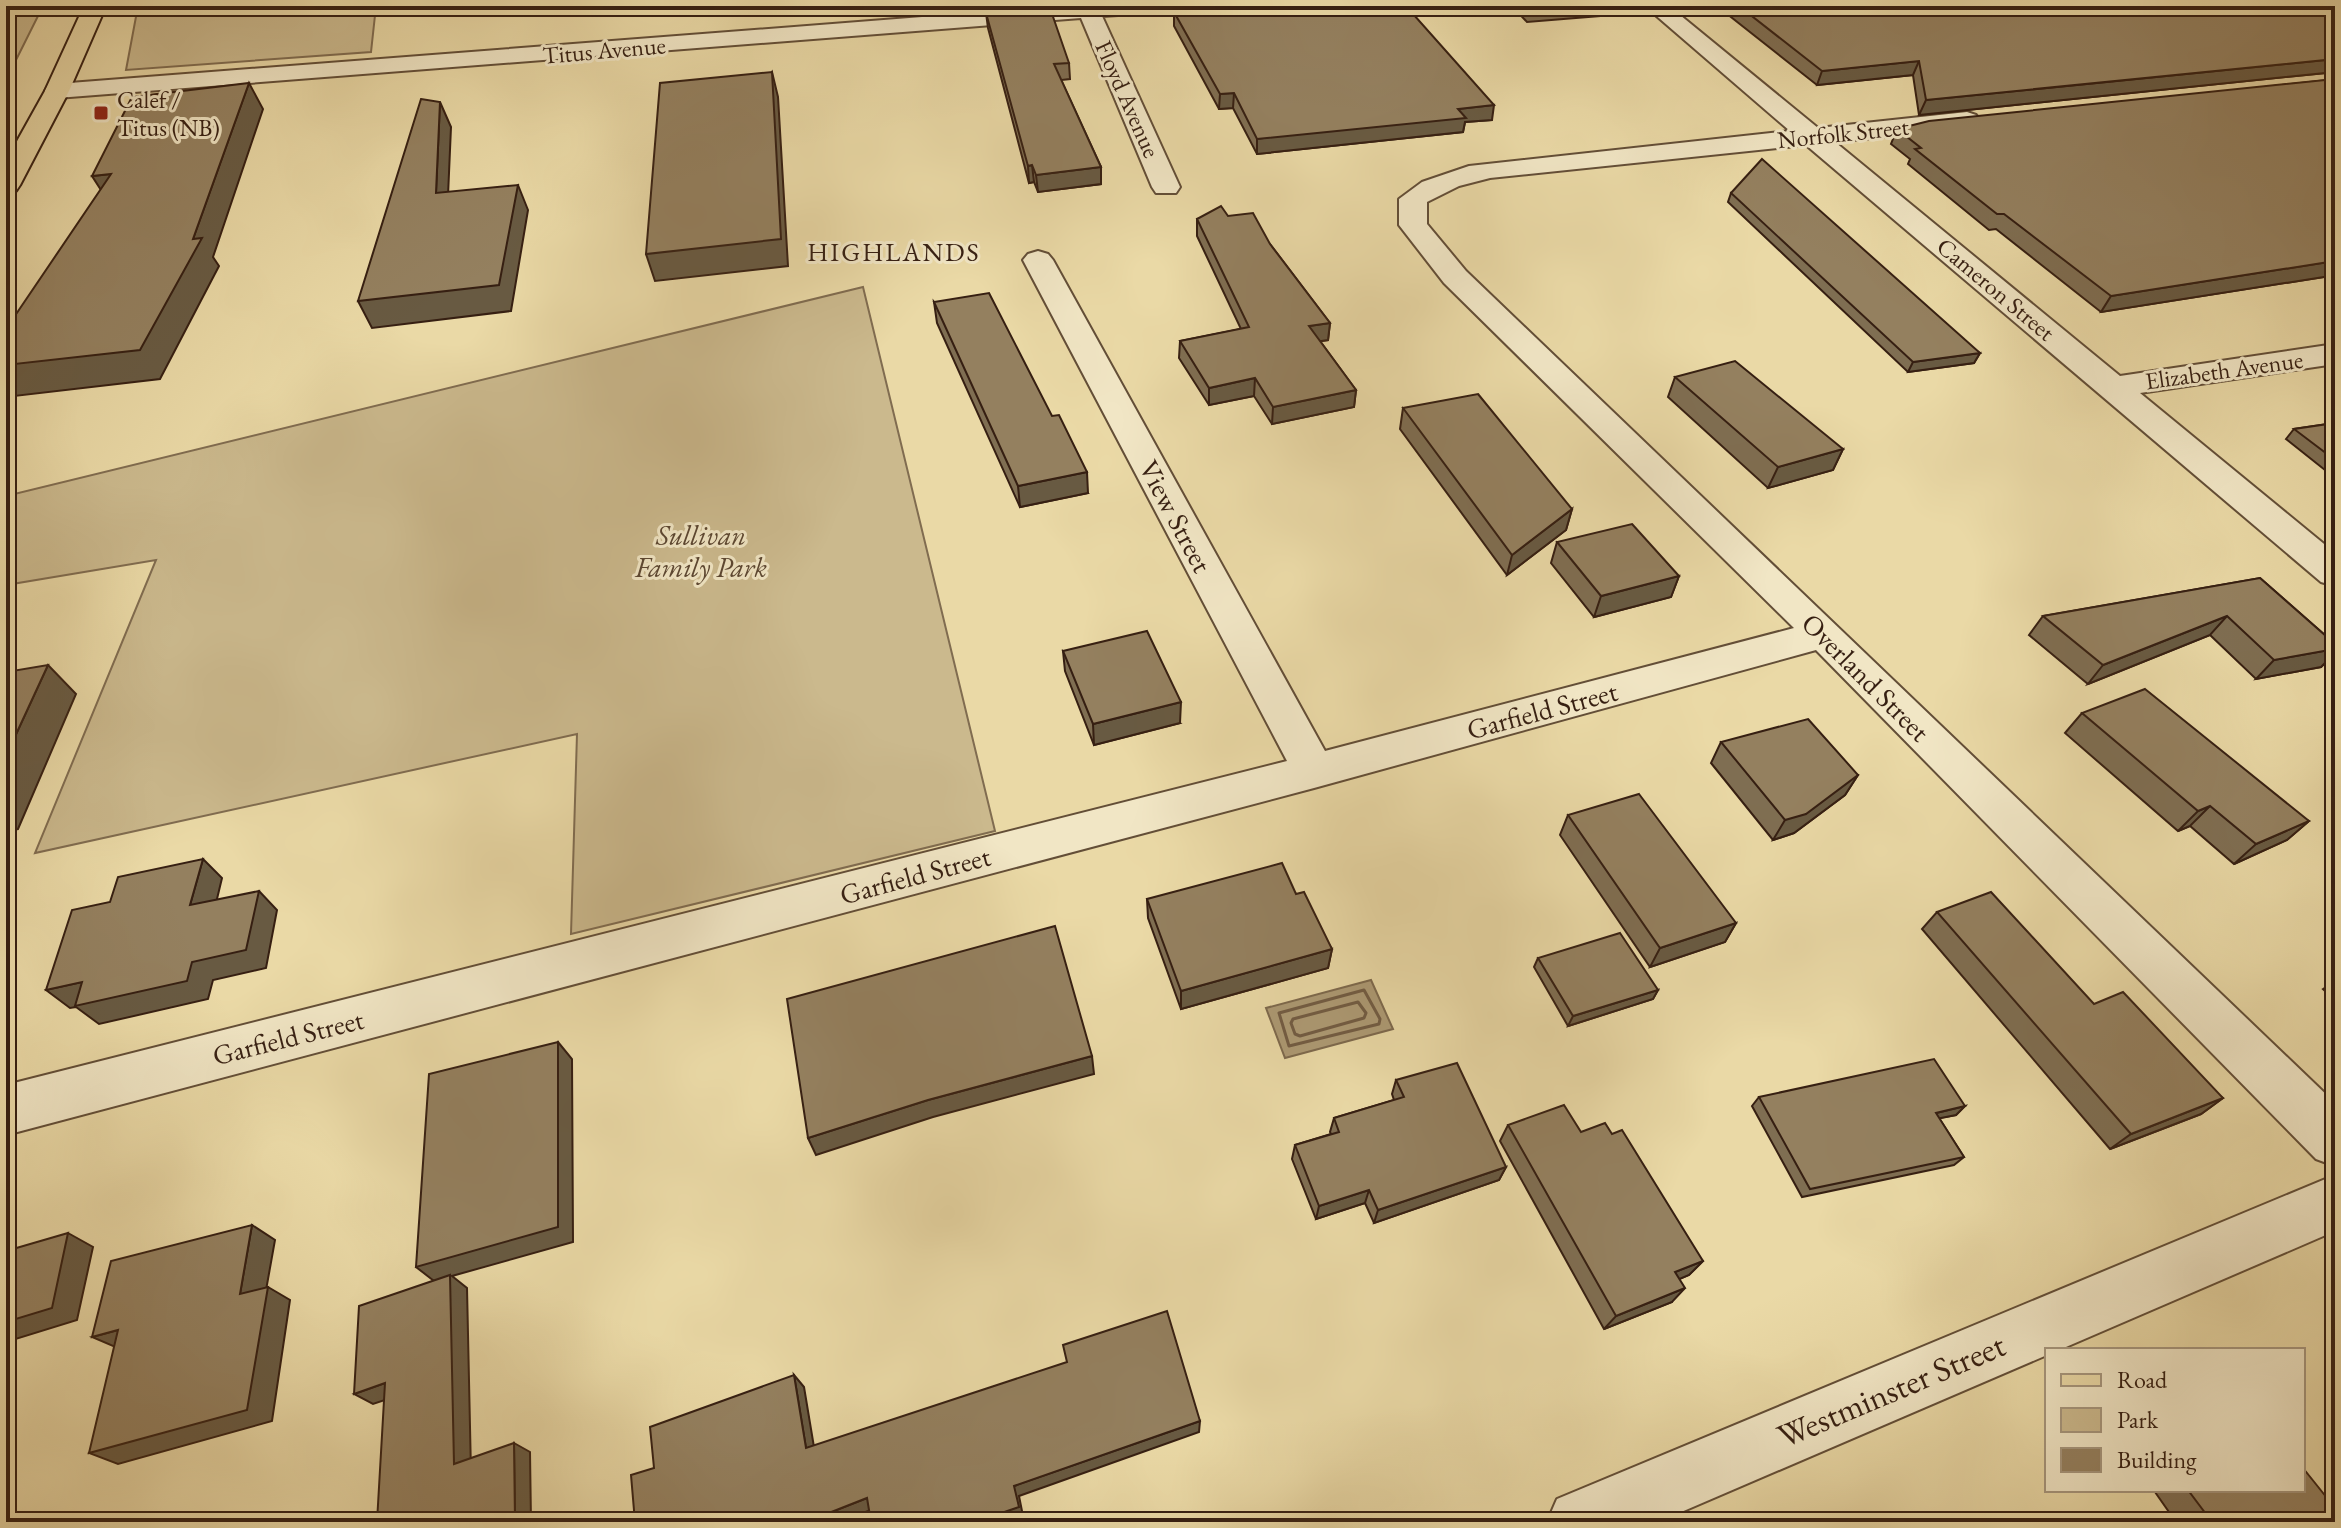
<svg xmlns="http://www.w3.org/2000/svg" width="2341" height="1528" viewBox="0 0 2341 1528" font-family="'EB Garamond',serif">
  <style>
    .green { fill: #cbb98d; stroke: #806c50; stroke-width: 2 }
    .water { fill: #ad9a74; stroke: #7d694d; stroke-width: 2 }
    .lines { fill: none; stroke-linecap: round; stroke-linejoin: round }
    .shore { stroke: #725c43; stroke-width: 3 }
    .minor-casing { stroke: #634e37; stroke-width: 4 }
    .major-casing { stroke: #361f12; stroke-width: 4 }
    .minor { fill: #f1e6c5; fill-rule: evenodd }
    .major { fill: #ead9a6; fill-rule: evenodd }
    .wall { fill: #7f6e52; stroke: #361f12; stroke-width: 2 }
    .shaded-wall { fill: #685a42; stroke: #361f12; stroke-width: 2 }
    .building { fill: #94805f; stroke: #361f12; stroke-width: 2 }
    .poi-dot { fill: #8f2418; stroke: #f1e6c5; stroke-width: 3 }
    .labels { text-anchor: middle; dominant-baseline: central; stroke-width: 6; stroke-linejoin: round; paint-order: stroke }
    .far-street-label { font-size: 24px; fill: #361f12; stroke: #f1e6c5 }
    .far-poi-label { font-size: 24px; fill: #361f12; stroke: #f1e6c5; text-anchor: start }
    .far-neighbourhood-label { font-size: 26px; letter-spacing: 2px; fill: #361f12; stroke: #f1e6c5 }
    .street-label { font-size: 28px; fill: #361f12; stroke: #f1e6c5 }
    .park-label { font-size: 28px; font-style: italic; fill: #5b4631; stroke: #f1e6c5 }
    .near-street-label { font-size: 34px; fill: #361f12; stroke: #f1e6c5 }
  </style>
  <rect width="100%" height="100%" fill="#ead9a6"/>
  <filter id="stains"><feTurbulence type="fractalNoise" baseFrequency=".0025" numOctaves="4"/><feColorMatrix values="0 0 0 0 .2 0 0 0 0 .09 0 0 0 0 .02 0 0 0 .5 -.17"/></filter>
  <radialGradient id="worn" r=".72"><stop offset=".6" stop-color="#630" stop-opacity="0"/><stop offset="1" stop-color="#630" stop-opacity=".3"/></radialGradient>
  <!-- green -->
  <g class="green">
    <polygon points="6,6 43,6 6,80"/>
    <polygon points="138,6 376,6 371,52 126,70"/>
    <polygon points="863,287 995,831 571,934 577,734 35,853 156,560 6,585 6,496"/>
  </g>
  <!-- water -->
  <polygon class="water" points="1371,980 1393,1029 1285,1058 1266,1008"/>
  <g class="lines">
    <!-- shore -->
    <g class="shore">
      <polygon points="1364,990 1380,1019 1379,1024 1289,1046 1279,1013"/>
      <polygon points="1358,1002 1366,1013 1364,1018 1300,1036 1295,1034 1291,1023 1293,1019"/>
    </g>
    <defs>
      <g id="minor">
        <polygon points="1064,6 1161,6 1150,13 1102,16 1180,187 1176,193 1156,193 1152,187 1081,18 57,98 48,96 45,91 48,86 57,84"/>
        <polygon points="1645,6 1669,6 1818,128 1967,112 1976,115 1980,120 1976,125 1967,128 1835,142 2120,376 2335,344 2335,364 2140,393 2335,553 2335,586 2321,582 1806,145 1490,178 1459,186 1427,202 1427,224 1466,271 2335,1103 2335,1166 2316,1159 1816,650 1314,788 6,1135 6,1085 1287,761 1023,260 1028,254 1038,251 1048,254 1053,260 1325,751 1794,628 1444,283 1399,225 1399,199 1422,182 1469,166 1790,131"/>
        <polygon points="2335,1175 2335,1231 2059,1350 2047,1350 2047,1355 1658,1522 1547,1522 1557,1499"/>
      </g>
      <polygon id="major" points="84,6 106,6 69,91 20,185 16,191 6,193 6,161 45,91"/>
    </defs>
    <!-- minor casing -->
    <use href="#minor" class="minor-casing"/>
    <!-- major casing -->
    <use href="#major" class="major-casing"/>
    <!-- minor -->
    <use href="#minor" class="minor"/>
    <!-- major -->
    <use href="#major" class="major"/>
  </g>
  <!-- wall -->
  <g class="wall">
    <polygon points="1512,6 1601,6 1602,7 1600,16 1527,22"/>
    <polygon points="1717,6 2335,6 2335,72 1919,115 1913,75 1817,85"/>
    <polygon points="1174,12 1492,120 1465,122 1463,132 1257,154 1233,108 1219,109 1174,26"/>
    <polygon points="986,13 1069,63 1070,79 1061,80 1101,167 1101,184 1038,192 1034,182 1029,183 988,28"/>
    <polygon points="2335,79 2335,279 2330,276 2101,312 1996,229 1989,230 1908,164 1910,159 1891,144 1897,129"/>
    <polygon points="1731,193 1980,353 1974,363 1908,372 1728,202"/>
    <polygon points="1228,216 1270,244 1330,323 1328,340 1320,341 1356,390 1354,407 1272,424 1254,396 1209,405 1179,358 1180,341 1241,329 1197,236 1197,219"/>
    <polygon points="934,302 1088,493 1020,507 937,323"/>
    <polygon points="1675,377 1843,449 1833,470 1768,488 1668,397"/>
    <polygon points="1403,408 1572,509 1566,530 1507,575 1400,429"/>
    <polygon points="2335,423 2335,478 2286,439 2294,429"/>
    <polygon points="1557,542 1679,576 1671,597 1594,617 1551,563"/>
    <polygon points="2260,578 2335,644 2335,653 2321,667 2256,679 2210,635 2088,684 2029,635 2043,616"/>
    <polygon points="1063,651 1180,723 1094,745 1065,671"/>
    <polygon points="2082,713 2309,821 2287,840 2234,864 2190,826 2178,831 2065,733"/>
    <polygon points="1721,742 1858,775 1845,795 1794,833 1773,840 1711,763"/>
    <polygon points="1568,815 1736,923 1725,942 1650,967 1560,835"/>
    <polygon points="1296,894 1332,949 1328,968 1181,1009 1148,918 1147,899"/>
    <polygon points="1937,912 2094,1004 2223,1098 2201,1114 2110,1149 1922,929"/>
    <polygon points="1538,958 1658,990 1653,999 1568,1026 1534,967"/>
    <polygon points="2335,981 2335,1000 2323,989"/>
    <polygon points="1396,1080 1506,1167 1499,1180 1374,1223 1365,1203 1316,1219 1292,1159 1295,1145 1331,1134 1330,1132 1334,1118 1394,1100 1392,1094"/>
    <polygon points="1759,1097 1965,1106 1956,1115 1939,1118 1964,1157 1954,1165 1802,1197 1752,1106"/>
    <polygon points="1508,1125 1581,1132 1703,1261 1689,1275 1679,1279 1672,1302 1604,1329 1500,1141"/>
    <polygon points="2160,1490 2303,1490 2335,1522 2176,1522 2155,1492"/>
  </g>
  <!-- shaded-wall -->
  <g class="shaded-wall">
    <polygon points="983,6 1025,6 983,9"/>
    <polygon points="2335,59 2335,72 1919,115 1926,100"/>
    <polygon points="1919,61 1913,75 1817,85 1822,71"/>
    <polygon points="772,72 778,97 788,266 655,281 646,254"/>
    <polygon points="249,83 263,109 213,257 219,266 160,379 6,397 6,365 193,239"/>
    <polygon points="1234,93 1233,108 1219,109 1220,94"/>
    <polygon points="440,102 451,127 447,219 436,193"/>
    <polygon points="1494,105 1492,120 1465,122 1463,132 1257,154 1257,139 1458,109"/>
    <polygon points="1032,165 1034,182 1029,183 1028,166"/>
    <polygon points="1101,167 1101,184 1038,192 1036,175"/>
    <polygon points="111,174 110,204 92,176"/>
    <polygon points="518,185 528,210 511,311 372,328 358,301"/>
    <polygon points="2335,261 2335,269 2330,276 2101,312 2111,296"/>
    <polygon points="1330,323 1328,340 1308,343 1309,326"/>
    <polygon points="1980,353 1974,363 1908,372 1913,362"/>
    <polygon points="1255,378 1254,396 1209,405 1209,388"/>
    <polygon points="1356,390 1354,407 1272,424 1273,407"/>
    <polygon points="1843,449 1833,470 1768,488 1778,467"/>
    <polygon points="1087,472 1088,493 1020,507 1018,486"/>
    <polygon points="1572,509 1566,530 1507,575 1512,555"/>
    <polygon points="1679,576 1671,597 1594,617 1601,596"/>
    <polygon points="2227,616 2210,635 2088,684 2103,665"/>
    <polygon points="2335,649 2335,653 2321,667 2256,679 2274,660"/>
    <polygon points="48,665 76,694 18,829 6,831 6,756"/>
    <polygon points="1181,702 1180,723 1094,745 1093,724"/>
    <polygon points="1858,775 1845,795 1794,833 1773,840 1785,820"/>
    <polygon points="2210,806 2190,826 2178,831 2198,811"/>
    <polygon points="2309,821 2287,840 2234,864 2256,844"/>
    <polygon points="203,859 222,878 211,924 190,905"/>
    <polygon points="259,891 277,910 266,968 213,980 208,999 99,1024 76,1007 70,1008 46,990 82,982 192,962"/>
    <polygon points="1736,923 1725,942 1650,967 1660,948"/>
    <polygon points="1332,949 1328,968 1181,1009 1181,991"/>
    <polygon points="1658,990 1653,999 1568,1026 1573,1016"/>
    <polygon points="558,1042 572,1059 573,1242 452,1276 467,1288 471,1473 454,1464 434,1281 416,1267"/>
    <polygon points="1092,1056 1094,1074 933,1117 816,1155 808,1138 928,1100"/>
    <polygon points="2223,1098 2201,1114 2110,1149 2131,1134"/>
    <polygon points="1965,1106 1956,1115 1926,1121 1936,1113"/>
    <polygon points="1506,1167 1499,1180 1374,1223 1378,1210"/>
    <polygon points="1369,1190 1365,1203 1316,1219 1319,1206"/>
    <polygon points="252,1225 275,1240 263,1307 240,1294"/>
    <polygon points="68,1233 93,1247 77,1320 6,1342 6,1322"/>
    <polygon points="1703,1261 1689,1275 1663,1286 1675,1272"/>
    <polygon points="268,1287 290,1300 272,1421 118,1464 89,1453"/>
    <polygon points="1685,1288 1672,1302 1604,1329 1616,1316"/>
    <polygon points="118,1330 120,1349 92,1337"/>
    <polygon points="794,1375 804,1387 816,1459 806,1448"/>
    <polygon points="385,1383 403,1394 373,1404 354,1394"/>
    <polygon points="1200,1421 1199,1432 1019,1496 1023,1516 1005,1522 975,1522 1014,1486"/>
    <polygon points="514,1443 530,1452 531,1522 515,1522"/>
    <polygon points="867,1498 876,1508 839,1522 806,1522"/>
  </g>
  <!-- building -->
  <g class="building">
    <polygon points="1235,6 1406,6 1494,105 1458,109 1466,118 1257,139 1234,93 1220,94 1174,12"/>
    <polygon points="1522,6 1601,6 1602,7 1529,13"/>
    <polygon points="1739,6 2335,6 2335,59 1926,100 1919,61 1822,71"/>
    <polygon points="1050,8 1069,63 1054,64 1101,167 1036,175 1032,165 1028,166 986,13"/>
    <polygon points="772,72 781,239 646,254 660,83"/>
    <polygon points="2335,79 2335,261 2111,296 2004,214 1997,214 1915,149 1921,148 1897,129 1929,121"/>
    <polygon points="249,83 193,239 202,238 140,350 6,365 6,329 111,174 92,176 132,97"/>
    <polygon points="421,99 440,102 436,193 518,185 499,285 358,301"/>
    <polygon points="1762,159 1980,353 1913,362 1731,193"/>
    <polygon points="1221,206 1228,216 1253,213 1270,244 1330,323 1309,326 1356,390 1273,407 1255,378 1209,388 1180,341 1249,327 1197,219"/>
    <polygon points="989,293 1052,416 1059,415 1087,472 1018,486 934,302"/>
    <polygon points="1735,361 1843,449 1778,467 1675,377"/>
    <polygon points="1478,394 1572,509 1512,555 1403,408"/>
    <polygon points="2335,423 2335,460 2294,429"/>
    <polygon points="1632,524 1679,576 1601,596 1557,542"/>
    <polygon points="2260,578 2335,644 2335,649 2274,660 2227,616 2103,665 2043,616"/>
    <polygon points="1147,631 1181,702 1093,724 1063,651"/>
    <polygon points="48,665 6,756 6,672"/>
    <polygon points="2145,689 2309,821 2256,844 2210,806 2198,811 2082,713"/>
    <polygon points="1808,719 1858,775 1806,814 1785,820 1721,742"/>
    <polygon points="1639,794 1736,923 1660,948 1568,815"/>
    <polygon points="203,859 190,905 259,891 246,950 192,962 187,981 75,1006 82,982 46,990 72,910 110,902 118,877"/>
    <polygon points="1282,863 1296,894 1304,892 1332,949 1181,991 1147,899"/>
    <polygon points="1991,892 2094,1004 2123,992 2223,1098 2131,1134 1937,912"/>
    <polygon points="1055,926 1092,1056 928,1100 808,1138 787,999"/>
    <polygon points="1620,933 1658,990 1573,1016 1538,958"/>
    <polygon points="558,1042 558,1227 416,1267 429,1074"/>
    <polygon points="1934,1059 1965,1106 1936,1113 1964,1157 1810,1189 1759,1097"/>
    <polygon points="1457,1063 1506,1167 1378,1210 1369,1190 1319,1206 1295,1145 1339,1132 1334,1118 1404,1097 1396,1080"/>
    <polygon points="1564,1105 1581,1132 1605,1123 1612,1134 1622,1130 1703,1261 1675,1272 1685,1288 1616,1316 1508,1125"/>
    <polygon points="252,1225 240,1294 268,1287 247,1410 89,1453 118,1330 92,1337 111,1261"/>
    <polygon points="68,1233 52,1308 6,1322 6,1251"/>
    <polygon points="450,1275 454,1464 514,1443 515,1522 377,1522 385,1383 354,1394 359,1306"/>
    <polygon points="1167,1311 1200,1421 1014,1486 1019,1507 975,1522 871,1522 867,1498 806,1522 635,1522 631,1475 654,1468 650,1427 794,1375 806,1448 1067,1362 1063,1345"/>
    <polygon points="2303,1468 2335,1508 2335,1522 2212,1522 2188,1490 2303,1490"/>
  </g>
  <!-- markers -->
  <rect class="poi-dot" x="93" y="105" width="16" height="16" rx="4"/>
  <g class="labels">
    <!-- far-street labels -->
    <g class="far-street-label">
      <text transform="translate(604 50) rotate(-5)">Titus Avenue</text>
      <text transform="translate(1128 99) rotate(66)">Floyd Avenue</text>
      <text transform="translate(1843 133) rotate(-6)">Norfolk Street</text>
      <text transform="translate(1996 289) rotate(40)">Cameron Street</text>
      <text transform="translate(2224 370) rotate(-8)">Elizabeth Avenue</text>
    </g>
    <!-- far-poi labels -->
    <g class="far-poi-label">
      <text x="117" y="99">Calef /<tspan x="117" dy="28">Titus (NB)</tspan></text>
    </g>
    <!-- far-neighbourhood labels -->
    <g class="far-neighbourhood-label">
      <text x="894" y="252">HIGHLANDS</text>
    </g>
    <!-- street labels -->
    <g class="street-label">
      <text transform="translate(1176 516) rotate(62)">View Street</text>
      <text transform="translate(1866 677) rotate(45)">Overland Street</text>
      <text transform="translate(1542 710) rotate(-15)">Garfield Street</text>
      <text transform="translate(915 875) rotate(-15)">Garfield Street</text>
      <text transform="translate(288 1037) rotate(-14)">Garfield Street</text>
    </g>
    <!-- park labels -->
    <g class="park-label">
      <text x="701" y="535">Sullivan<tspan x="701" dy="32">Family Park</tspan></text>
    </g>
    <!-- near-street labels -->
    <g class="near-street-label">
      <text transform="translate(1891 1390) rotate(-23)">Westminster Street</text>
    </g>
  </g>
  <!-- margin -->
  <rect width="2341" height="1528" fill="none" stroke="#ead9a6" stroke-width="32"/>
  <rect x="8" y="8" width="2325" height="1512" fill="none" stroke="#361f12" stroke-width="4"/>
  <rect x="16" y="16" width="2309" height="1496" fill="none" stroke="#361f12" stroke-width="2"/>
  <!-- legend -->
  <rect x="2045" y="1348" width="260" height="144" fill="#f1e6c5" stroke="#a6967d" stroke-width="2"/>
  <rect x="2061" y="1374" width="40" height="12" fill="#ead9a6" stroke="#a6967d" stroke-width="2"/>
  <text x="2117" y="1388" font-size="24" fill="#361f12">Road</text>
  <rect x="2061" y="1408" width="40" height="24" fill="#cbb98d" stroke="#a6967d" stroke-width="2"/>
  <text x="2117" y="1428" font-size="24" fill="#361f12">Park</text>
  <rect x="2061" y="1448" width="40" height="24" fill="#94805f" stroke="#a6967d" stroke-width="2"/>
  <text x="2117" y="1468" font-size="24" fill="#361f12">Building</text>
  <rect width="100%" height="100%" filter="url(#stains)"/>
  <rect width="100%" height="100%" fill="url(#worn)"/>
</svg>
